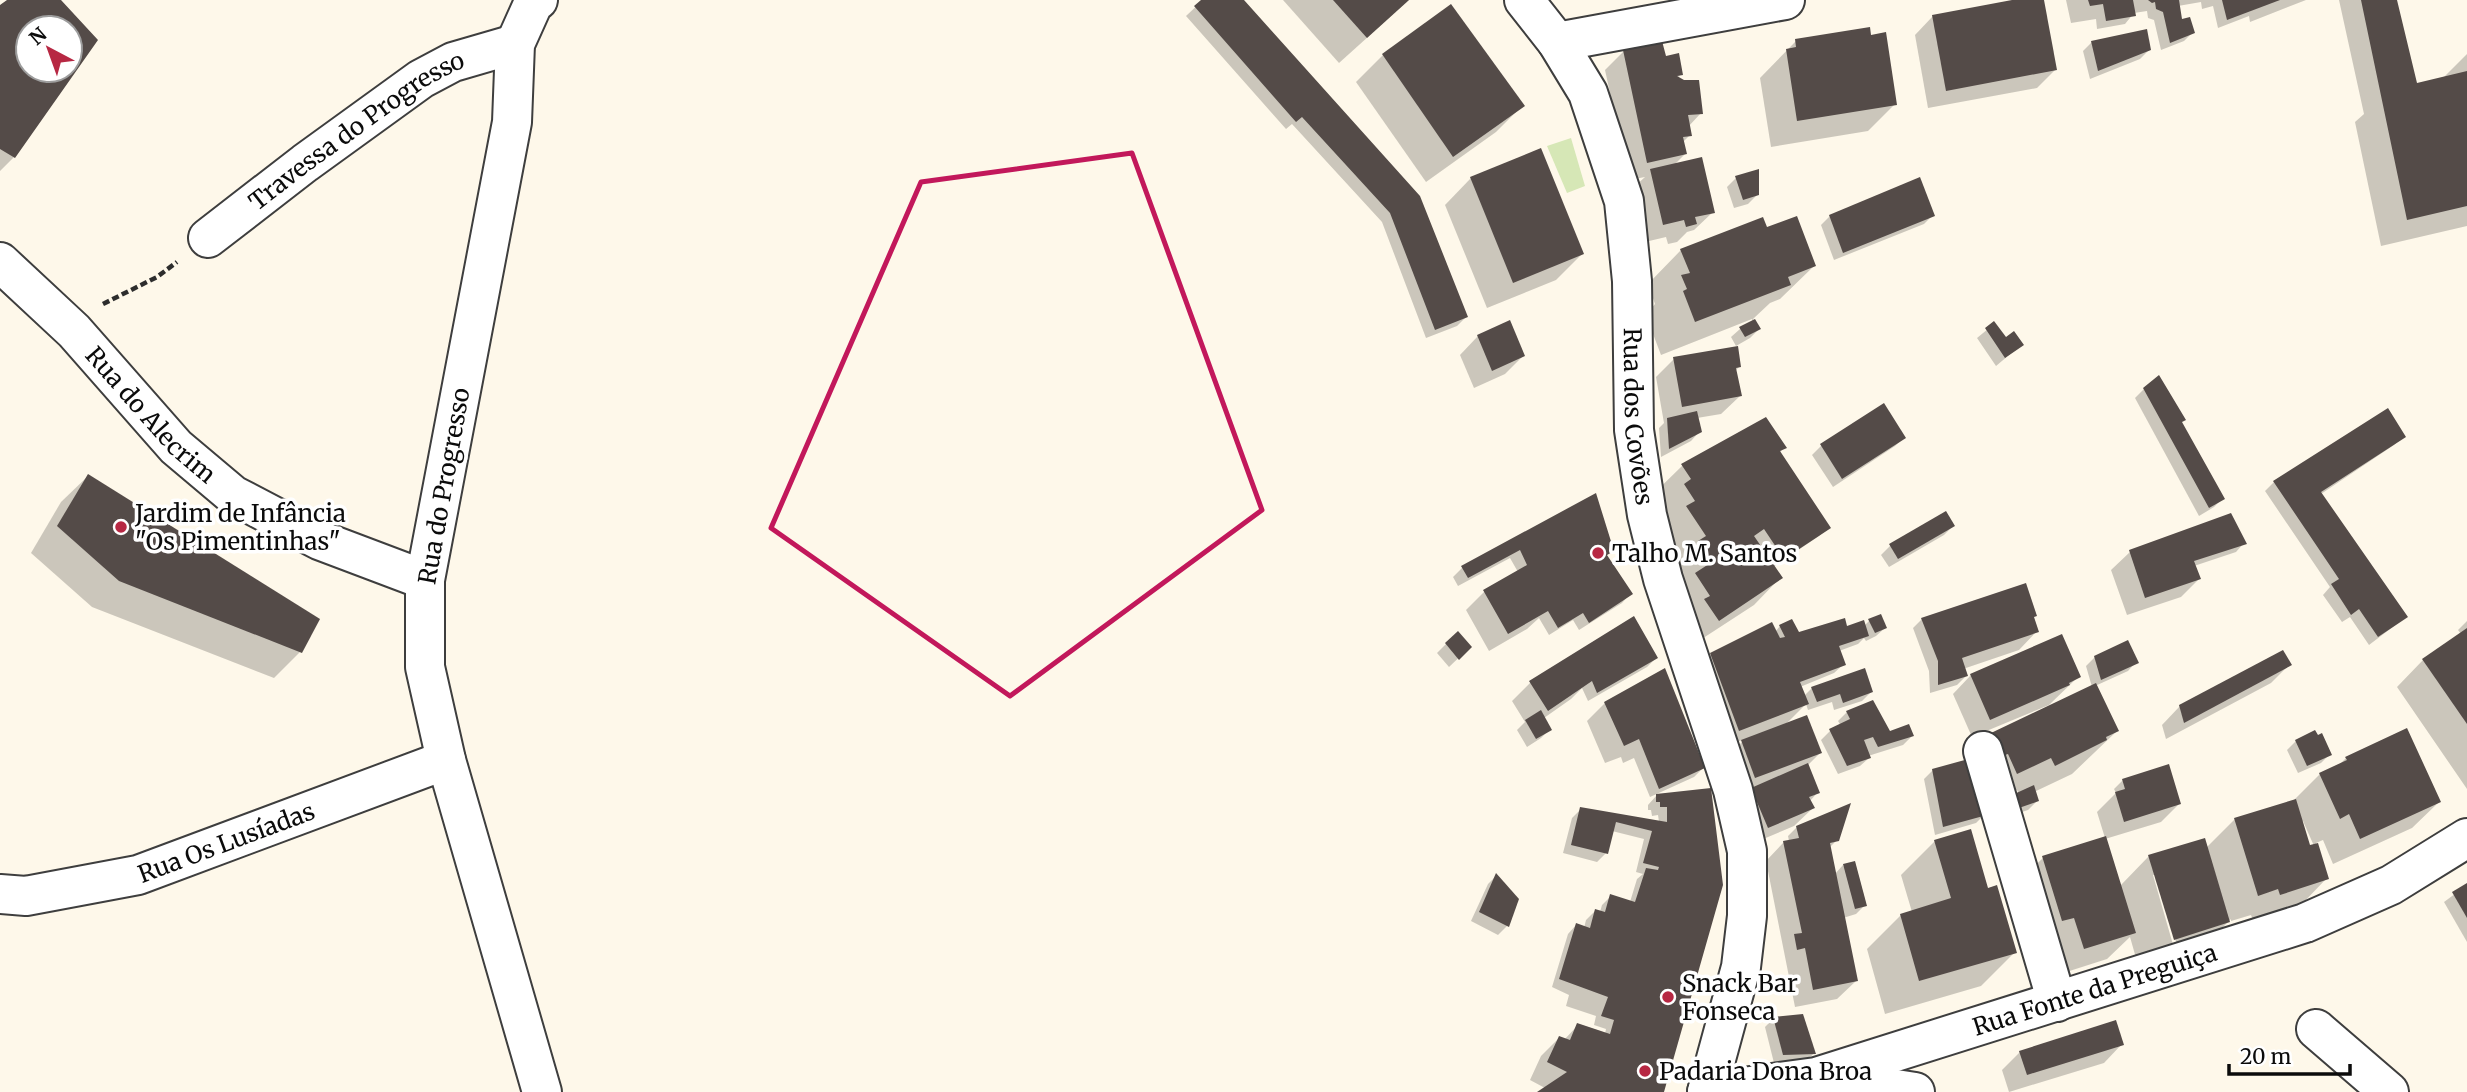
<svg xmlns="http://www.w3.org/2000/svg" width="2467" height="1092" viewBox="0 0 2467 1092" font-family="Merriweather,serif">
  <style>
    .green { fill: #d6e7b6 }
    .shadow { fill: #0003; fill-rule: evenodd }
    .building { fill: #544b48; fill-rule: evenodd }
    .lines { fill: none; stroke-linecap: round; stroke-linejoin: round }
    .minor-casing { stroke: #3e3e3e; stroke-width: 42 }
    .path { stroke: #2d2d2d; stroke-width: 4.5; stroke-dasharray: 7 3.5; stroke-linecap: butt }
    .minor { stroke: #fff; stroke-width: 38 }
    .marked { fill: none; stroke: #c2185b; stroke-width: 5; stroke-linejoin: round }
    .poi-dot { fill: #b72843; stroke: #fff; stroke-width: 2.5 }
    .labels { text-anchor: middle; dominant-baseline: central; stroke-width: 7; stroke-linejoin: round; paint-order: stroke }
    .street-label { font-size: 24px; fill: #0b0b0b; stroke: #fff }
    .poi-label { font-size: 24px; fill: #0b0b0b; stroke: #fff; text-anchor: start }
  </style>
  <rect width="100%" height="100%" fill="#fef8ea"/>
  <!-- green -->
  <polygon class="green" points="1571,138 1585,186 1567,193 1547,146"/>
  <!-- shadow -->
  <g class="shadow">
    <path d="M10 0H59L96 40 14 157 0 171V7ZM28 28H70V70H28Z"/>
    <polygon points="1203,0 1241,0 1466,317 1457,326 1426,338 1382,222 1292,124 1286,129 1186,16"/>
    <polygon points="1283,0 1409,0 1339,63"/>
    <polygon points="2022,0 2043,0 2055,70 2037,88 1928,108 1915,35 1933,16"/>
    <polygon points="2066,0 2306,0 2250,22 2249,16 2218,28 2213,6 2202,9 2201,2 2178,6 2181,22 2193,32 2184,41 2161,50 2154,20 2148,18 2147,11 2134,13 2125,24 2097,29 2096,19 2071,23"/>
    <polygon points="2339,0 2395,0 2411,88 2442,79 2467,54 2467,226 2381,246 2355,122 2364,114"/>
    <polygon points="1796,41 1895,104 1868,131 1771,147 1760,78"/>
    <polygon points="2092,42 2149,50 2140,59 2090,79 2083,51"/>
    <polygon points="1624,51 1664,58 1681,74 1677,78 1701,113 1688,127 1690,135 1682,143 1685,154 1673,166 1713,212 1694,230 1687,232 1677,242 1668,244 1666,237 1645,242 1632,189 1645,177 1629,180 1605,70"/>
    <polygon points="1383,55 1522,106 1496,132 1426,182 1356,82"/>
    <polygon points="1471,178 1582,254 1556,280 1487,308 1445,205"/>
    <polygon points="1736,178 1758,194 1748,204 1734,208 1727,187"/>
    <polygon points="1933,215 1924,224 1834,260 1821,225 1830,216"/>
    <polygon points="1766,229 1814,266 1780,299 1770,303 1753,319 1759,329 1750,338 1736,346 1731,337 1740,329 1753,322 1752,319 1661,355 1650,326 1653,323 1649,311 1655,304 1648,284 1681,250"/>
    <polygon points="1994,324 2005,340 2021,345 1996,366 1977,338"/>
    <polygon points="1478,336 1523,356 1505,374 1474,388 1460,355"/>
    <polygon points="1674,359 1739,367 1735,371 1740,396 1721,414 1697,418 1700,431 1691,441 1661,457 1659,428 1664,423 1656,377"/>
    <polygon points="2144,389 2180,423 2223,498 2214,507 2199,516 2135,398"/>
    <polygon points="1766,419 1785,447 1779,453 1828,528 1819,536 1773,567 1780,578 1754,605 1691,646 1638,509 1682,466"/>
    <polygon points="2403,436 2394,445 2321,494 2406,617 2369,645 2350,617 2342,622 2323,595 2330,587 2265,491 2274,482"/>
    <polygon points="1904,438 1895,446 1833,487 1812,455 1821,446"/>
    <polygon points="88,476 300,652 274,678 92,607 31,553 61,502"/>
    <polygon points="1595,495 1612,550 1606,556 1630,594 1622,603 1579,630 1573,620 1549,635 1539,618 1527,629 1489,651 1466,610 1484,592 1518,572 1510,558 1458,586 1453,577 1462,568"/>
    <polygon points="1953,526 1944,535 1889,567 1881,555 1890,546"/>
    <polygon points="2244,543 2236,552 2194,566 2199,579 2181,597 2127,615 2111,570 2130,552"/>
    <polygon points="2032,618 2037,631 2019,650 1963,669 1966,676 1957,685 1930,693 1929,671 1913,628 1922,619"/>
    <polygon points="1869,621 1885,628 1876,636 1866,641 1864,638 1858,644 1839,651 1844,664 1834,673 1800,687 1804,696 1812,688 1871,692 1862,701 1834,710 1832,702 1808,710 1806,704 1785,725 1820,753 1807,766 1818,792 1810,801 1813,808 1794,826 1749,845 1724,760 1745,739 1721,748 1702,663 1711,654 1775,632 1780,626 1798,634 1864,626"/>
    <polygon points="2467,621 2467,789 2397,687 2423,660 2461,634 2458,630"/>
    <polygon points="1446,644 1470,647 1449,667 1437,653"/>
    <polygon points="2095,657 2136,662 2128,671 2095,686 2117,731 2072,774 2034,792 2037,801 2028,810 2007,817 2019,794 2017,790 1983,806 1985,814 1976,823 1935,835 1924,779 1933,770 1965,761 2092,687 2086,666"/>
    <polygon points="1656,658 1647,667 1588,701 1582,688 1571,699 1544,718 1550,729 1541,738 1527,747 1517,730 1525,722 1512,701 1530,683"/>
    <polygon points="2289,665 2271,683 2166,739 2162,725 2180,706"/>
    <polygon points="1971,675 2078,677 2049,705 1972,737 1953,694"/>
    <polygon points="1605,703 1703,768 1694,777 1650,797 1634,758 1623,763 1621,757 1605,763 1587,721"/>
    <polygon points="1847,712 1889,734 1912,736 1903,745 1868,756 1869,758 1860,766 1838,774 1821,740 1830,731 1841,726 1838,721"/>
    <polygon points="2296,741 2330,754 2321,763 2298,773 2287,750"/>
    <path d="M2346 758 2439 802 2412 828 2333 864 2323 840 2316 843 2327 878 2301 905 2253 920 2251 915 2231 921V919L2194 956 2140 972 2130 937 2107 959 2057 975 2016 884 2043 858 2105 838 2097 812 2116 793 2114 789 2123 780 2179 804 2161 822 2105 839 2120 886 2149 856 2206 848 2235 819 2293 801 2320 774 2338 766ZM2303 821 2314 846 2308 847 2301 822ZM2153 875H2156L2178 948H2174Z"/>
    <polygon points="1709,790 1662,1092 1540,1092 1545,1088 1530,1080 1541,1056 1559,1038 1564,1040 1578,1025 1605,1034 1606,1029 1594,1025 1596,1016 1566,1006 1569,995 1552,987 1568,934 1576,925 1584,928 1586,920 1595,911 1600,912 1602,905 1611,896 1630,902 1637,879 1643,874 1636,872 1644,839 1612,831 1606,853 1597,862 1563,853 1572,818 1581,809 1659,822 1658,815 1652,816 1651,810 1648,810 1648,805 1657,795"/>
    <polygon points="1797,827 1837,840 1829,848 1834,875 1843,865 1865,905 1856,914 1843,918 1856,981 1837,999 1795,1007 1766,861 1784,842 1789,841 1788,836"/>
    <polygon points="1935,841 1987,890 2015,952 1981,986 1885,1014 1867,949 1901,915 1912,912 1901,875"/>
    <polygon points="1496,876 1517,900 1507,926 1498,935 1471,921 1488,884"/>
    <polygon points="2467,885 2467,942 2444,902"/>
    <polygon points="1774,1018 1814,1053 1806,1062 1774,1063 1765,1027"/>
    <polygon points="2122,1044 2104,1063 2009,1092 2002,1070 2020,1052"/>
  </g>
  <!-- building -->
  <g class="building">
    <path d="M7 0H61L98 40 15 158 0 149V5ZM28 28H70V70H28Z"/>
    <polygon points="1201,0 1244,0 1420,196 1468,317 1435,330 1390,213 1302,117 1296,122 1194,6"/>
    <polygon points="1333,0 1409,0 1367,38"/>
    <polygon points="2012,0 2044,0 2057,70 1946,91 1932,15"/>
    <polygon points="2088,0 2133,0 2136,16 2106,21 2103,4 2090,6"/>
    <polygon points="2148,0 2179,0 2182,19 2190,17 2195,33 2170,43 2163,12 2156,9 2155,2 2152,3"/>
    <polygon points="2222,0 2280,0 2227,20"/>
    <polygon points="2361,0 2397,0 2417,83 2467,71 2467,206 2407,220"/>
    <polygon points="1451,4 1525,106 1453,157 1382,54"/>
    <polygon points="1870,27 1871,35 1886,32 1897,105 1797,121 1786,49 1796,47 1795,39"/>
    <polygon points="2147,29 2151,50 2098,71 2091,41"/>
    <polygon points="1662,41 1666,56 1679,53 1683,75 1677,76 1684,80 1699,80 1703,114 1688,115 1692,136 1683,137 1687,154 1647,163 1623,50"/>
    <polygon points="1541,148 1584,254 1513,283 1470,177"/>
    <polygon points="1702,157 1715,213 1695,217 1697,224 1686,227 1684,220 1663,225 1650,169"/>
    <polygon points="1759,169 1759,195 1743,200 1735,176"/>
    <polygon points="1920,177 1935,216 1843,253 1829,215"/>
    <polygon points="1797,216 1816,266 1788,277 1791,285 1695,322 1683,291 1687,289 1681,275 1690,273 1680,249 1763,217 1767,227"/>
    <polygon points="1755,319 1761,329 1745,337 1739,327"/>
    <polygon points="1510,320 1525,356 1492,371 1477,335"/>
    <polygon points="1994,321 2006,337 2014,331 2024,345 2005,358 1985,328"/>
    <polygon points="1738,346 1741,367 1736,368 1742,396 1682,407 1673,357"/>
    <polygon points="2159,375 2186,420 2182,422 2225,499 2209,508 2143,388"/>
    <polygon points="1884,403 1906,438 1842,479 1820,444"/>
    <polygon points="2388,408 2406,437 2321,492 2408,617 2378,637 2359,609 2351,615 2331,584 2339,579 2273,481"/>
    <polygon points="1697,411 1702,432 1669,449 1667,418"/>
    <polygon points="1766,417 1787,448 1780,451 1831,528 1784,559 1764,529 1754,536 1783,578 1719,621 1704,599 1710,596 1695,573 1712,562 1698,541 1706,536 1686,506 1695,501 1684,484 1691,479 1681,464"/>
    <polygon points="88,474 320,619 302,653 119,581 57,526"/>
    <polygon points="1596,493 1614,551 1607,555 1633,594 1589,623 1583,613 1558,628 1548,611 1508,634 1483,590 1527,565 1520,550 1468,578 1461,566"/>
    <polygon points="1946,511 1955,526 1898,559 1889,544"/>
    <polygon points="2231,513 2247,544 2194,561 2201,579 2145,598 2129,550"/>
    <polygon points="2026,583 2037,616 2034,617 2039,632 1962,658 1968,676 1938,685 1938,661 1921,618"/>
    <polygon points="1881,614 1887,628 1875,633 1868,619"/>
    <polygon points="1634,616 1658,658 1597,693 1592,681 1548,711 1529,681"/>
    <polygon points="1845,618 1847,626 1864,620 1869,636 1839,646 1846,665 1800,682 1809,704 1739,731 1710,653 1772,622 1780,638 1785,637 1779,625 1792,619 1799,632"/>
    <polygon points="2467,628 2467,724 2422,659"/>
    <polygon points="1458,631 1472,647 1459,660 1445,643"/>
    <polygon points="2062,634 2081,677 2069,683 2070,685 1990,720 1970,674"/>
    <polygon points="2128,640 2139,663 2101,680 2094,656"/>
    <polygon points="2283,650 2292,665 2184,723 2179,705"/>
    <polygon points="1665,668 1705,768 1659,789 1639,739 1624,746 1604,702"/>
    <polygon points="1865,668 1873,692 1843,703 1840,694 1817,702 1811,687"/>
    <polygon points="2096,683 2119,731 2106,737 2107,740 2055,766 2051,758 2017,774 2008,754 2002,756 1991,733"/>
    <polygon points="1873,700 1890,731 1909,724 1914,736 1878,747 1873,737 1864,740 1871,758 1847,766 1829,729 1850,719 1846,711"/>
    <polygon points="1541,710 1552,730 1536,739 1525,720"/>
    <polygon points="1807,715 1822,753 1755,778 1741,740"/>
    <polygon points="2407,728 2441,802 2360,839 2349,814 2340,819 2319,773 2347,760 2345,757"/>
    <polygon points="2315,730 2318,735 2322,733 2332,755 2307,766 2295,740"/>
    <polygon points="1972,758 1987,815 1943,827 1932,769"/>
    <polygon points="1808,763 1820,793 1809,797 1815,808 1768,828 1751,788"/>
    <polygon points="2169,764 2181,804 2124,822 2115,792 2125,789 2122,779"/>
    <polygon points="2034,785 2039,801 2016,809 2012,795"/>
    <polygon points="1711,788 1723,885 1664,1092 1537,1092 1567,1072 1547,1062 1559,1036 1570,1040 1577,1023 1610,1034 1614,1020 1601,1016 1608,997 1559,979 1576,923 1590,928 1595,909 1605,912 1610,894 1635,902 1646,868 1658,870 1659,867 1643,863 1652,831 1616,822 1608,854 1571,845 1580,807 1667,822 1667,807 1660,807 1660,802 1656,802 1656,794"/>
    <polygon points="2296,799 2310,845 2318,843 2329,879 2280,895 2278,889 2258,896 2234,818"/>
    <polygon points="1851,803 1839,841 1830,843 1858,981 1813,990 1805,948 1797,950 1794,934 1802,933 1783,841 1799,838 1796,826"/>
    <polygon points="1971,829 1988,888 1997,885 2017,953 1919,981 1900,914 1951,898 1934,840"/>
    <polygon points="2106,836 2136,933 2084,949 2074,918 2062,921 2042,856"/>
    <polygon points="2205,838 2230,922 2174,940 2148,855"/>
    <polygon points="1855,861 1867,906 1855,909 1843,864"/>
    <polygon points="1496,873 1519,899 1509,927 1479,912"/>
    <polygon points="2467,883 2467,918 2452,892"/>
    <polygon points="1803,1014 1816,1054 1783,1055 1773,1017"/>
    <polygon points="2116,1020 2124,1045 2027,1075 2019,1051"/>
  </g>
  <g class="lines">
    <defs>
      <g id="minor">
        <polyline points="538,0 533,4 515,44 512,122 425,580 425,667 446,760 542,1092"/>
        <path id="s1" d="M1524 0 1557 42 1588 93 1624 201 1632 281 1634 430 1647 515 1663 579 1733 790 1747 851V916L1741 967 1707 1092"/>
        <polyline points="1557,42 1785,0"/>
        <path id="s2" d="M208 238 305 163 421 79 453 62 515 44"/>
        <path id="s3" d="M0 262 74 331 176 447 233 495 319 540 425 580"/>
        <polyline points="1983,751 2057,1002"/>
        <path id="s4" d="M0 894 26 896 138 875 446 760"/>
        <polyline points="2316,1029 2389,1092"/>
        <polyline points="1825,1078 1915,1092"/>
        <path id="s5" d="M1707 1092 1816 1077 2305 923 2391 885 2467 838"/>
      </g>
    </defs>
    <!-- minor casing -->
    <use href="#minor" class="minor-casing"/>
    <!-- path -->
    <polyline class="path" points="103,304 157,277 177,262"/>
    <!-- minor -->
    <use href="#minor" class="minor"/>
  </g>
  <!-- marked area -->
  <path class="marked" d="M1132 153 1262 510 1010 696 771 528 921 182Z"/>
  <!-- markers -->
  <g class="poi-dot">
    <circle cx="121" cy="527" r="7"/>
    <circle cx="1598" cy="553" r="7"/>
    <circle cx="1668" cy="997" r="7"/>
    <circle cx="1645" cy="1071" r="7"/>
  </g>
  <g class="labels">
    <!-- street labels -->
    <g class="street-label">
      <text stroke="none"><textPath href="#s2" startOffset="184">Travessa do Progresso</textPath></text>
      <text stroke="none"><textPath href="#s3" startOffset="215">Rua do Alecrim</textPath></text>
      <text stroke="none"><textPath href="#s1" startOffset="443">Rua dos Covões</textPath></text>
      <text transform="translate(444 486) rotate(-80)">Rua do Progresso</text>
      <text stroke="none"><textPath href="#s4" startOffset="234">Rua Os Lusíadas</textPath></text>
      <text stroke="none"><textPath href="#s5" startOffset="402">Rua Fonte da Preguiça</textPath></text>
    </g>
    <!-- poi labels -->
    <g class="poi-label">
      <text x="135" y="513">Jardim de Infância<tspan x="135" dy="28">"Os Pimentinhas"</tspan></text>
      <text x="1612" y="553">Talho M. Santos</text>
      <text x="1682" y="983">Snack Bar<tspan x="1682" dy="28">Fonseca</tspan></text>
      <text x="1659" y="1071">Padaria Dona Broa</text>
    </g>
  </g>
  <!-- north arrow -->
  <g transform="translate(49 49) rotate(319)"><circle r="33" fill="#ffffff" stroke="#9d9d9d" stroke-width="2"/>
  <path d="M0-5L12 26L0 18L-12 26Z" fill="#b72843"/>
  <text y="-10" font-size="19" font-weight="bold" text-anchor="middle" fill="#0b0b0b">N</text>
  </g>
  <!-- scale -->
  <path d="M2229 1064v10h121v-10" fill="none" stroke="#0b0b0b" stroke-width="3.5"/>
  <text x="2240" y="1064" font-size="21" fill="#0b0b0b" stroke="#ffffff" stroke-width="5" paint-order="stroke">20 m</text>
</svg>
